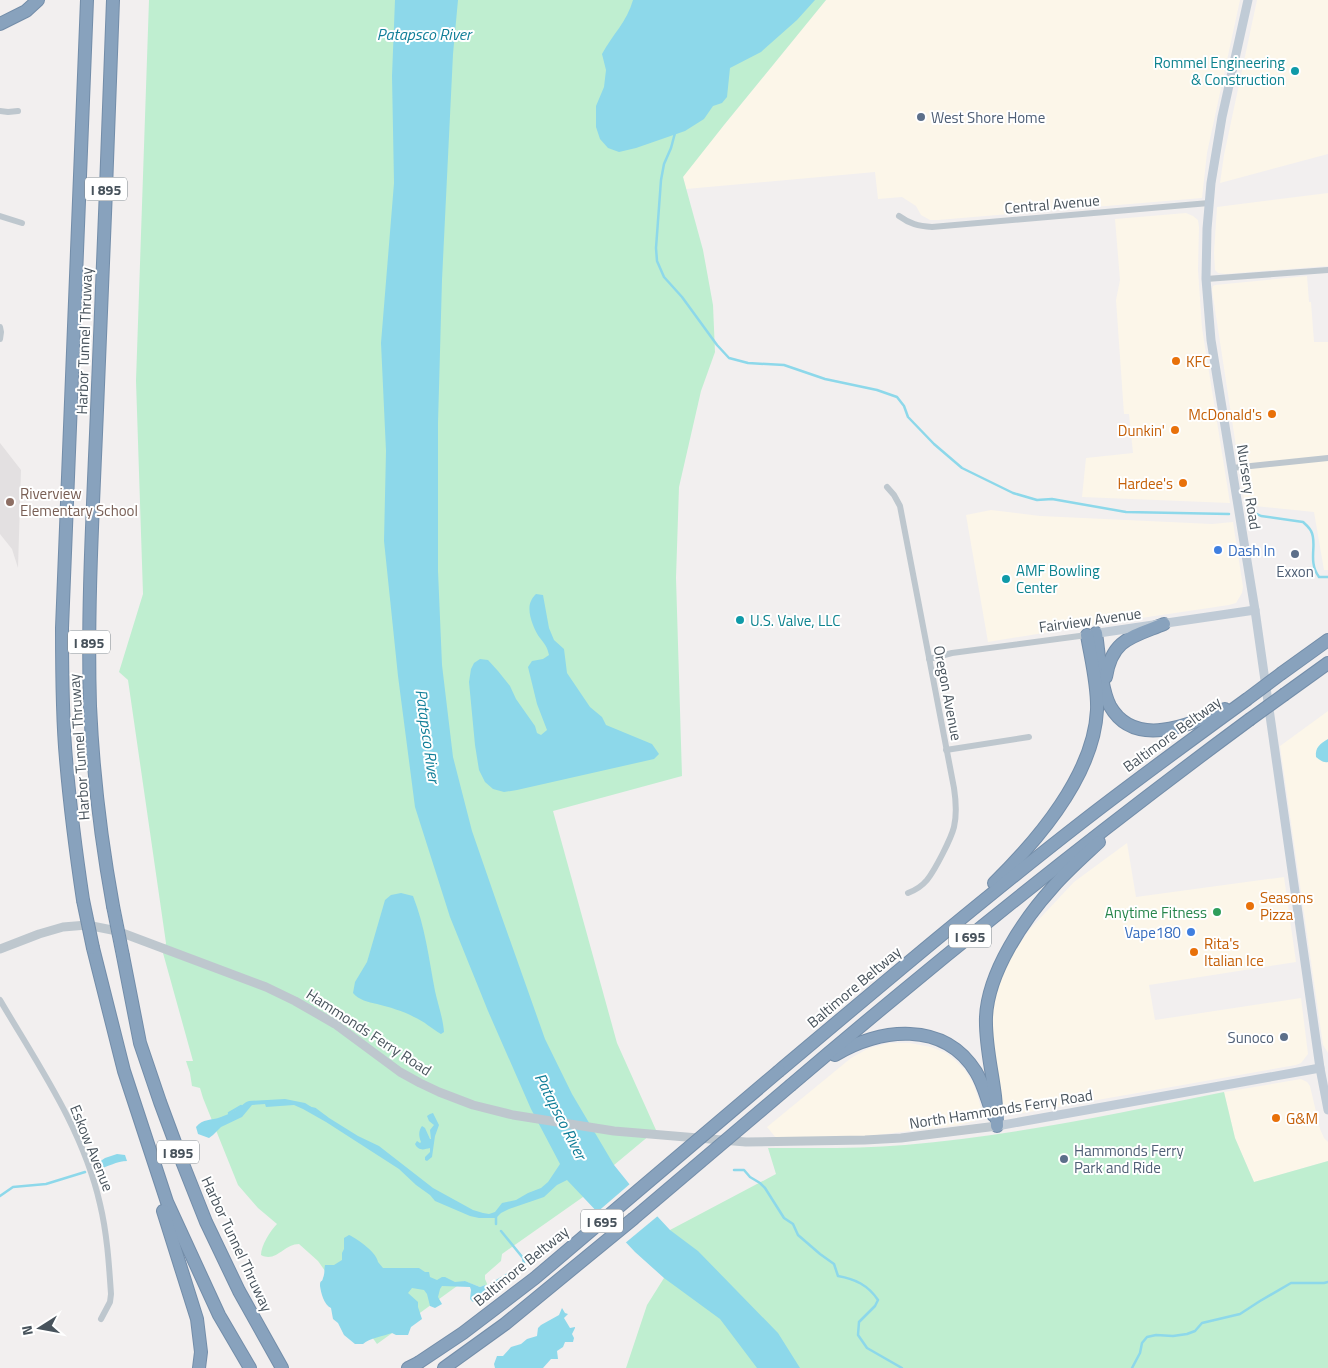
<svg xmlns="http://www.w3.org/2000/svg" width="1328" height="1368" viewBox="0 0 1328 1368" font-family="'Titillium Web',sans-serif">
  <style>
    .commercial { fill: #fcf6e9 }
    .education { fill: #e3e0e1 }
    .green { fill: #bfeed0 }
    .water { fill: #8dd8ea }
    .pier { fill: #f2efef }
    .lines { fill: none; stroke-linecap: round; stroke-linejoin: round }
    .stream { stroke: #8dd8ea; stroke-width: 2.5 }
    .motorway-casing { stroke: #738da9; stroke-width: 14 }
    .minor { stroke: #bec7ce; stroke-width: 6 }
    .tertiary { stroke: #bec7ce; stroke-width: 9 }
    .secondary { stroke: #c0cbd6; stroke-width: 9 }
    .motorway { stroke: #88a2bd; stroke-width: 12 }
    .motorway-bridge-casing { stroke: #738da9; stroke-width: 14; stroke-linecap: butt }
    .motorway-bridge { stroke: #88a2bd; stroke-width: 12 }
    .culture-dot { fill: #0f9aa8; stroke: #fff; stroke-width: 2 }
    .service-dot { fill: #5c6f8a; stroke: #fff; stroke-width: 2 }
    .food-dot { fill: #e8710a; stroke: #fff; stroke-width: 2 }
    .education-dot { fill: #8d6e63; stroke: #fff; stroke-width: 2 }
    .shop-dot { fill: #3f7fe0; stroke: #fff; stroke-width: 2 }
    .leisure-dot { fill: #2e9e5b; stroke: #fff; stroke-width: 2 }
    .labels { text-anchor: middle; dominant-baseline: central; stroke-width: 4; stroke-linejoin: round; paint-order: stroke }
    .shield { fill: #fff; stroke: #7f878d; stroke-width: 1 }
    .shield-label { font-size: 14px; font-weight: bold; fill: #48535c }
    .culture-label { font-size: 15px; fill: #0d838f; stroke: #fff; text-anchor: start }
    .service-label { font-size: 15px; fill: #4e5e75; stroke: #fff; text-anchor: start }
    .street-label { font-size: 15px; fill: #48535c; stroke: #fff }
    .food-label { font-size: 15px; fill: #c56008; stroke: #fff; text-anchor: start }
    .education-label { font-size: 15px; fill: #785e54; stroke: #fff; text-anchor: start }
    .shop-label { font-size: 15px; fill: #366cbe; stroke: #fff; text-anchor: start }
    .leisure-label { font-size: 15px; fill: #27864d; stroke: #fff; text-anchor: end }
    .water-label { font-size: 16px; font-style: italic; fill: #107e98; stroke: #fff }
  </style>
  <rect width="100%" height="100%" fill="#f2efef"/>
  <!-- commercial -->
  <g class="commercial">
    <polygon points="826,0 1240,0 1207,153 1202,198 938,220 930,220 921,215 916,206 902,197 878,199 875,172 686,189 683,176 724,125"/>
    <polygon points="1257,0 1328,0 1328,154 1220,183 1224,155"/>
    <polygon points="1328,193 1328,266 1225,274 1218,273 1215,270 1214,253 1217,207"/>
    <polygon points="1186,213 1193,216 1198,220 1199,227 1198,270 1202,328 1230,503 1082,497 1086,458 1133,453 1129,414 1124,414 1116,300 1120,280 1115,219"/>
    <polygon points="1307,276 1309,302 1311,302 1314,342 1328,342 1328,570 1324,570 1314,512 1245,505 1212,290 1213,286 1215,285"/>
    <polygon points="991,510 1040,516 1212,524 1233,522 1243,587 1242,593 1236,603 1229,605 1074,628 988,642 966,515"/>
    <polygon points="1328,711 1328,1053 1323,1045 1280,746"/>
    <polygon points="1127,843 1136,897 1284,877 1296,962 1149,985 1155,1020 1301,998 1308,1054 1301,1063 1296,1065 1018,1114 1011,1114 1005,1110 1000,1103 990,1040 992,1006 1006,964 1029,930 1074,882"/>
    <polygon points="889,1043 910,1043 931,1047 946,1053 955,1060 965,1070 973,1083 978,1097 981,1108 980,1115 976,1121 958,1125 869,1136 776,1138 767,1127 851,1058 869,1048"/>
    <polygon points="1301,1079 1307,1082 1310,1086 1320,1129 1324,1138 1328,1142 1328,1161 1254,1182 1235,1138 1224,1092"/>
  </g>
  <!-- education -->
  <polygon class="education" points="0,443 21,470 18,568 12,549 0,534"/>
  <!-- green -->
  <g class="green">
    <path d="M149 0H826L724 125 683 177 703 250 713 305 715 352 701 391 679 487 676 578 682 776 553 811 617 1043 656 1130 614 1165 583 1197 502 1254 501 1261 485 1275V1279L488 1286 485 1285 480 1287 464 1281 377 1344 318 1261 299 1244C284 1244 276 1263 261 1255 261 1246 270 1231 277 1224L258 1208 238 1185 203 1098 200 1088 192 1086 190 1073 186 1061H193L163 953 166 943 128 680 119 672 143 594 136 381Z"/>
    <path d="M1224 1092 1235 1138 1254 1182 1328 1161V1368H626L647 1305 664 1278 670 1230 776 1174 768 1148C814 1148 860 1149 905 1145 1013 1136 1118 1113 1224 1092Z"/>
  </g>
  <!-- water -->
  <g class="water">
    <path d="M395 0H458L453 54 442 280 438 423V571L442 665 453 757 472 831 500 912 545 1039 572 1094 614 1165 643 1201 670 1230 698 1251 778 1333 800 1368H757L720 1319 664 1278 635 1252 567 1180 557 1185 544 1197 509 1209 501 1213 496 1218H479L470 1216 435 1201 430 1195 416 1185 399 1169 326 1122 303 1109 294 1105 266 1107 265 1104 252 1105 242 1117 221 1127 213 1135 209 1138 198 1134 196 1127C203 1118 211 1121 221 1117 226 1115 231 1113 236 1110 241 1107 243 1103 249 1101L285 1099 305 1103 358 1136 379 1146 433 1188 473 1210 483 1213 489 1214 495 1212 502 1203 516 1200 528 1193 541 1188 548 1182 560 1164 531 1109 488 1011 450 917 415 807 398 676 384 541 386 451 381 343 394 183 392 76Z"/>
    <path d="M633 0H815L797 20 761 52 730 68 727 97 722 103 713 106 704 119 685 131 636 148 619 152 608 148 600 139 596 127V106L604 87 606 70 602 54C612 35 627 22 633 0Z"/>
    <path d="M536 594 543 595 549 628 554 640 564 649 567 673 590 707 602 717 606 725 652 744 659 754 654 759 517 790 504 792 493 789 485 782 479 770 475 745 469 682 471 669 474 663 480 659 488 660 498 671 510 686 516 699 535 726 537 733 541 735 547 730 537 704 528 667 532 661 543 659 549 655C547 646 545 645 540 638 534 630 526 611 531 601 532 598 534 596 536 594Z"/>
    <path d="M1328 739V762C1323 763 1320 760 1316 757 1315 747 1320 744 1328 739Z"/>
    <path d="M401 893 413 896C425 926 429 959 435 991 438 1005 443 1018 444 1032L441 1034C432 1029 424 1021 414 1017 403 1011 389 1007 377 1004 368 1002 359 1000 353 993L355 982 367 962 385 900 391 895Z"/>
    <path d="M433 1113 439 1125 435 1136 432 1157 427 1161 425 1160V1157L430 1152V1148C425 1149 419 1152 415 1144L417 1141 420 1143 421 1142C419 1137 418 1131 422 1126L425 1128 430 1139H431L430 1130 434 1125 429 1121 427 1116 430 1114Z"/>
    <path d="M117 1154 125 1155 127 1161C117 1161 107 1167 97 1170L96 1164 105 1158Z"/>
    <path d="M349 1235C358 1239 377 1253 378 1262L383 1268H419L425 1272H429L430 1277 437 1280 442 1277H445L455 1282 465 1281 480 1287 485 1285 489 1287 491 1291 486 1293 473 1302 470 1299 471 1290 470 1287 442 1286 440 1289 438 1297 442 1304 435 1308 430 1306 427 1294 424 1290 412 1288 408 1293 418 1302V1307L422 1319 411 1327 408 1335H396L392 1333C384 1336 369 1338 363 1344H355L344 1335 338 1323 333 1319 331 1308C324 1305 321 1293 320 1286 320 1279 322 1283 323 1278 325 1274 324 1269 325 1265H334L342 1260V1253L344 1249V1238Z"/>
    <polygon points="562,1308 565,1313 568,1314 564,1318 570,1328 575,1327 575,1328 572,1334 574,1338 573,1342 565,1342 563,1347 557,1351 558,1359 551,1359 543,1368 495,1368 494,1364 497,1356 503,1356 511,1347 521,1344 527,1339 537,1336 538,1328 541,1325 559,1315"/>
  </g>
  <!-- pier -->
  <polygon class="pier" points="631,1183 659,1215 624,1244 595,1214"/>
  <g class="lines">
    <!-- stream -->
    <g class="stream">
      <polyline points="675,133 671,148 664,164 661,180 656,248 657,261 664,277 682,297 717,345 729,358 748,363 784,365 825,379 877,390 897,397 904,406 908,417 934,444 962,468 1013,493 1037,500 1052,499 1126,512 1229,514"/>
      <path d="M1251 511 1261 516 1303 522C1305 524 1309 527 1311 531 1318 543 1307 561 1319 577H1328"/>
      <polyline points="310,1108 315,1109 327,1118"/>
      <polyline points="229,1113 241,1106"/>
      <path d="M734 1170H744L750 1177 760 1183 765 1188 784 1218 793 1224 798 1235 820 1254 834 1264 838 1276C855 1279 868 1285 878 1300L875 1306 859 1322 858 1335 867 1348 902 1368"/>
      <polyline points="0,1196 13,1187 46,1184 85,1172"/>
      <polyline points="496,1215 496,1224"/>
      <polyline points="488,1286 505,1276 524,1263 523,1258 501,1231"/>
      <polyline points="1132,1368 1140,1353 1142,1343 1147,1337 1156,1335 1173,1336 1187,1334 1195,1331 1202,1323 1240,1314 1260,1301 1291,1283 1324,1283 1328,1282"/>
    </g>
    <defs>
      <g id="motorway">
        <polyline points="0,24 26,11 38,0"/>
        <path d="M1096 633C1099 654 1101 688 1110 706 1135 750 1191 724 1225 709"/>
        <polyline points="1282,673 1328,640"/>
        <path d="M1106 677C1112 639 1132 637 1164 624"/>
        <polyline points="1285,694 1328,663"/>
        <path d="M994 883C1038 840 1094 774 1097 710 1098 686 1091 659 1087 635"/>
        <path d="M83 900C76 853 70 806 66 759 62 716 62 672 62 628L87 0"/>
        <path d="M113 906C101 840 93 773 90 706 87 608 93 509 97 410 103 273 108 137 113 0"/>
        <polyline points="93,948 124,1071 167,1202 219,1315 250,1368"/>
        <polyline points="123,956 140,1043 160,1102 183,1164 206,1222 239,1291 282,1368"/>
        <path d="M835 1055C879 1028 944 1020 976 1072 984 1085 987 1100 993 1115"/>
        <path d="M779 1071C879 987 979 902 1082 822 1136 780 1191 740 1246 700"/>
        <path d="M791 1085C940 958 1092 836 1249 720"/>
        <path d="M997 1126C997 1116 996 1106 995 1096 992 1070 985 1044 986 1017 988 972 1024 919 1053 887 1067 871 1083 857 1099 842"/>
        <polyline points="163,1211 197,1319 201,1352 199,1368"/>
        <polyline points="408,1368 418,1363"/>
        <polyline points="444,1368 505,1324 633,1219"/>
      </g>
    </defs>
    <!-- motorway casing -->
    <use href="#motorway" class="motorway-casing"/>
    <!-- minor -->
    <g class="minor">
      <polyline points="0,111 8,112 18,111"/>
      <polyline points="0,216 22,223"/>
      <path d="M899 216C910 224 918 226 932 227L1209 203"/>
      <polyline points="1206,279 1328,270"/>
      <polyline points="0,327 1,332 0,339"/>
      <polyline points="1232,468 1328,458"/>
      <path d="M887 487 894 495 900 506 954 788C956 801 957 814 954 827 951 839 935 870 927 880 922 886 916 890 908 893"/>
      <polyline points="929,659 952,653 1087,635"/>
      <polyline points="946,750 1029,737"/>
      <path d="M0 1000C38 1065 83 1129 100 1204 107 1233 109 1264 111 1294L110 1302 101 1319"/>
    </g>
    <!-- tertiary -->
    <polyline class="tertiary" points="0,949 39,934 63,927 87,925 117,931 266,987 295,1001 335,1024 400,1072 420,1083 439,1092 473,1105 513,1115 614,1131 746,1142 865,1140 901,1138 997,1126"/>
    <!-- secondary -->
    <g class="secondary">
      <polyline points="1248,0 1222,117 1211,183 1207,229 1206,279 1211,340 1255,610 1320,1068 1328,1110"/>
      <polyline points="1092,634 1255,610"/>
      <polyline points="997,1126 1320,1068"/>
    </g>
    <!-- motorway -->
    <use href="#motorway" class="motorway"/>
    <defs>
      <g id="motorway-bridge">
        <polyline points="1246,700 1282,673"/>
        <polyline points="1249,720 1285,694"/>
        <polyline points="83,900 93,948"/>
        <polyline points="113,906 123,956"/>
        <polyline points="633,1219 791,1085"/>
        <polyline points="418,1363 463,1333 535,1278 779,1071"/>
      </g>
    </defs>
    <!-- motorway-bridge casing -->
    <use href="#motorway-bridge" class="motorway-bridge-casing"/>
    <!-- motorway-bridge -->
    <use href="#motorway-bridge" class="motorway-bridge"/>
  </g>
  <!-- markers -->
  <g class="culture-dot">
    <circle cx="1295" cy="71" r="5"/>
    <circle cx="1006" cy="579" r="5"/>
    <circle cx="740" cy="620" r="5"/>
  </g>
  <g class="service-dot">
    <circle cx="921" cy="117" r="5"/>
    <circle cx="1295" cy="554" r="5"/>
    <circle cx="1284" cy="1037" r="5"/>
    <circle cx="1064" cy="1159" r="5"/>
  </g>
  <g class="food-dot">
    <circle cx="1176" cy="361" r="5"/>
    <circle cx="1272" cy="414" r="5"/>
    <circle cx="1175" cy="430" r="5"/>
    <circle cx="1183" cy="483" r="5"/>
    <circle cx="1250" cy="906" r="5"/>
    <circle cx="1194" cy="952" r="5"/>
    <circle cx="1276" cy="1118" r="5"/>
  </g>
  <circle class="education-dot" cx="10" cy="502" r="5"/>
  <g class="shop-dot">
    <circle cx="1218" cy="550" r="5"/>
    <circle cx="1191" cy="932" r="5"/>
  </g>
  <circle class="leisure-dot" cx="1217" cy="912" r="5"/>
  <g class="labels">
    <!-- shield labels -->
    <g class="shield">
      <rect x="85" y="177.5" width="42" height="23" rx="4"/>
      <rect x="68" y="630.5" width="42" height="23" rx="4"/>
      <rect x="949" y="924.5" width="42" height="23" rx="4"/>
      <rect x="157" y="1140.5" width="42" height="23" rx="4"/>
      <rect x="581" y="1209.5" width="42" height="23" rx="4"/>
    </g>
    <g class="shield-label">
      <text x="106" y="189">I 895</text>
      <text x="89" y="642">I 895</text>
      <text x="970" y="936">I 695</text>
      <text x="178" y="1152">I 895</text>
      <text x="602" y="1221">I 695</text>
    </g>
    <!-- culture labels -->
    <g class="culture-label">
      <text x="1285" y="62" text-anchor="end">Rommel Engineering<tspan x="1285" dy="17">&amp; Construction</tspan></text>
      <text x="1016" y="570">AMF Bowling<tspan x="1016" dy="17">Center</tspan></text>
      <text x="750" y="620">U.S. Valve, LLC</text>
    </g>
    <!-- service labels -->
    <g class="service-label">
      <text x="931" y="117">West Shore Home</text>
      <text x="1295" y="571" text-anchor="middle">Exxon</text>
      <text x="1274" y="1037" text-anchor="end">Sunoco</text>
      <text x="1074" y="1150">Hammonds Ferry<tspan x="1074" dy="17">Park and Ride</tspan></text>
    </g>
    <!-- street labels -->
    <g class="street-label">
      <text transform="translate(1052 204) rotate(-5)">Central Avenue</text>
      <text transform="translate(84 341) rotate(-88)">Harbor Tunnel Thruway</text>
      <text transform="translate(1249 487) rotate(81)">Nursery Road</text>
      <text transform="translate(1090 620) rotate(-8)">Fairview Avenue</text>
      <text transform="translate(948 693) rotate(79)">Oregon Avenue</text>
      <text transform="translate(1172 734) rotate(-36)">Baltimore Beltway</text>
      <text transform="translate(79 747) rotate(-94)">Harbor Tunnel Thruway</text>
      <text transform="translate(854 987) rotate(-40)">Baltimore Beltway</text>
      <text transform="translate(369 1032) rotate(33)">Hammonds Ferry Road</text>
      <text transform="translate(1001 1109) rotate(-9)">North Hammonds Ferry Road</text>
      <text transform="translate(92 1148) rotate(68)">Eskow Avenue</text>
      <text transform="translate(237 1244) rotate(65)">Harbor Tunnel Thruway</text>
      <text transform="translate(521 1266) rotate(-39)">Baltimore Beltway</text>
    </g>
    <!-- food labels -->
    <g class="food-label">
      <text x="1186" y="361">KFC</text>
      <text x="1262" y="414" text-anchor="end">McDonald's</text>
      <text x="1165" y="430" text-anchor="end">Dunkin'</text>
      <text x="1173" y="483" text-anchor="end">Hardee's</text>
      <text x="1260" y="897">Seasons<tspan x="1260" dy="17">Pizza</tspan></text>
      <text x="1204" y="943">Rita's<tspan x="1204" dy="17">Italian Ice</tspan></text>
      <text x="1286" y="1118">G&amp;M</text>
    </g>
    <!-- education labels -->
    <g class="education-label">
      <text x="20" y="493">Riverview<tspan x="20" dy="17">Elementary School</tspan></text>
    </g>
    <!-- shop labels -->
    <g class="shop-label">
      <text x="1228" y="550">Dash In</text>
      <text x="1181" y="932" text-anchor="end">Vape180</text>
    </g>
    <!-- leisure labels -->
    <g class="leisure-label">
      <text x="1207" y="912">Anytime Fitness</text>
    </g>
    <!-- water labels -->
    <g class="water-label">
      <text x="424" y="34">Patapsco River</text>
      <text transform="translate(428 736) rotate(82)">Patapsco River</text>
      <text transform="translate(561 1116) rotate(63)">Patapsco River</text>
    </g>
  </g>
  <!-- north arrow -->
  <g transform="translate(40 1328) rotate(259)" stroke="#ffffff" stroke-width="4" paint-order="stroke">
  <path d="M0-4L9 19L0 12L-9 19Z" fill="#48535c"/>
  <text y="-8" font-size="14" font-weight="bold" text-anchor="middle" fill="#48535c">N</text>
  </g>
</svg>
